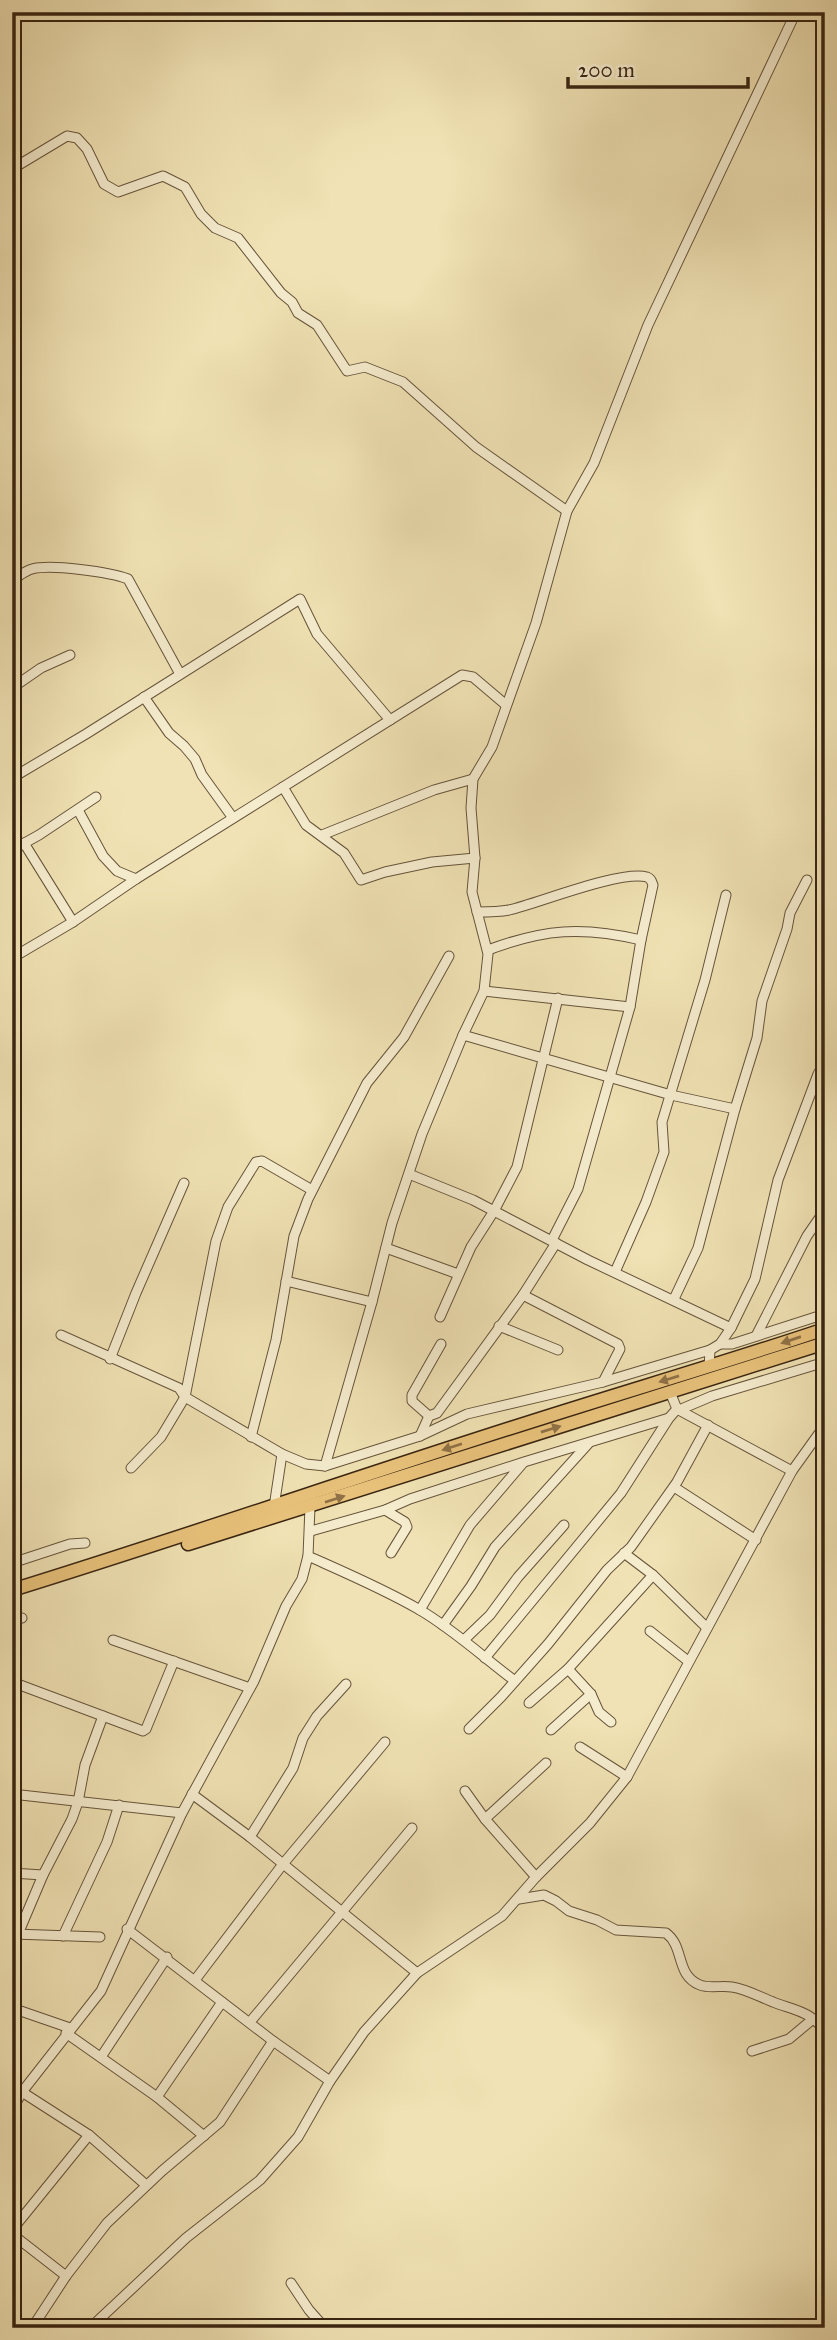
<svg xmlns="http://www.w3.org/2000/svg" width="837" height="2340" viewBox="0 0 837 2340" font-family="'IM FELL Great Primer',serif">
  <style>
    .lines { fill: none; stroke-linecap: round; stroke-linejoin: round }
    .minor-casing { stroke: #66543a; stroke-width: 11 }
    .highway-casing { stroke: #382411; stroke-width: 15 }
    .minor { stroke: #f5ecce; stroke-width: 9 }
    .highway { stroke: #e8c17a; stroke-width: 12 }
    .oneway { fill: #907246 }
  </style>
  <rect width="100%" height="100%" fill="#f0e2b4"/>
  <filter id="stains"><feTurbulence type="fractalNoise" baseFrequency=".00286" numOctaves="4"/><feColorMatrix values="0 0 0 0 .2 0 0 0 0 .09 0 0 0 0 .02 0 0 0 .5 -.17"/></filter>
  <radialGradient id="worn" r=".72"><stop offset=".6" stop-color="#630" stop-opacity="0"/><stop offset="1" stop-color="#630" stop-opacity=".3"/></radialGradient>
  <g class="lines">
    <defs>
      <g id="minor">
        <polyline points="12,169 67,136 77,138 87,149 104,184 118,192 163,176 185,187 201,214 215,228 238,238 281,293 292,302 298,313 317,325 347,371 365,367 403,382 476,447 567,511"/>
        <path d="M12 580C19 576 25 571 32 569 51 564 110 572 128 579L180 674"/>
        <polyline points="12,688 41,668 70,655"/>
        <polyline points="144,697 169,733 184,746 195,759 202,775 233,818"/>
        <polyline points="12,778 86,734 300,599 317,634 390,720"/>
        <polyline points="283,787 306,825 344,853 361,880 385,872 432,862 475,858"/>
        <polyline points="78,810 103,856 117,871 136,879"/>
        <polyline points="322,835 434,790 473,779"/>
        <polyline points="24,843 73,922"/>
        <polyline points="12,850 39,835 96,797"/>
        <path d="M477 912C487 912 499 912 509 910 539 903 620 870 647 877 652 879 651 881 653 885L641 940 630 1007 578 1189 552 1240"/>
        <path d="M488 950C544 929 582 926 641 940"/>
        <polyline points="12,958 73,922 136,879 462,675 473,677 506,705"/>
        <polyline points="484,991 630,1007"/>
        <polyline points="463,1035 671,1095 735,1109"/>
        <polyline points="409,1174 473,1200 588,1260 731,1328"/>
        <polyline points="386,1248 458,1274"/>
        <polyline points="615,1272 646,1202 664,1152 662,1122 705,980 726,895"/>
        <polyline points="286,1281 372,1302"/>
        <polyline points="523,1295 618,1344 620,1349 603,1382"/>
        <polyline points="674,1299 698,1248 735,1109 757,1038 762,1001 787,929 790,913 807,880"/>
        <polyline points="440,1317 471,1247 494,1211 517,1167 558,998"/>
        <polyline points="499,1326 558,1350"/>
        <polyline points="61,1335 179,1388 185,1397 282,1454 306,1464 325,1466 420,1436 467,1414 603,1382 710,1350 709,1367"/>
        <polyline points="756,1336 807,1236 825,1210"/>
        <polyline points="720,1344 732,1344 825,1314"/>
        <polyline points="710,1350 720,1344 731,1328 755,1279 778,1180 818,1074 825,1061"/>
        <polyline points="110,1359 136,1293 184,1183"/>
        <polyline points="670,1392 677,1409 792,1471"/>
        <polyline points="679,1410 712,1396 825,1362"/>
        <polyline points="429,1416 412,1401 412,1395 441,1344"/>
        <polyline points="420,1436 429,1416 437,1413 523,1295 556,1243"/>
        <polyline points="251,1437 276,1340 294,1236 308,1199 367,1083 404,1037 449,956"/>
        <polyline points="325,1466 372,1302 392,1223 422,1134 463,1035 484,991 488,954 472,892 475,858 471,808 473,779 492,747 536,623 567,511 594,463 648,325 796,12"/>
        <polyline points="131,1468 161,1437 185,1397 216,1241 228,1207 256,1162 262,1161 312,1190"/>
        <polyline points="674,1487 756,1540"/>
        <polyline points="274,1507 282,1454"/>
        <polyline points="385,1510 405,1522 407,1527 391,1553"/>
        <polyline points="311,1531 385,1510 410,1499 524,1462 669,1418"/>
        <polyline points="624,1553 653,1575 707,1628"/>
        <path d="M308 1556C346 1573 384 1589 420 1610 454 1630 483 1657 515 1681"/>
        <polyline points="12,1563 70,1544 85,1543"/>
        <polyline points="420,1610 470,1525 523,1463"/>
        <polyline points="12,1621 22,1618"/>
        <polyline points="443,1625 471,1586 495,1547 588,1444"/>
        <polyline points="650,1631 688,1661"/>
        <polyline points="113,1640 250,1688"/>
        <polyline points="464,1640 490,1615 518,1577 564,1525"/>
        <polyline points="485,1658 621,1493 669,1418 677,1409"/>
        <polyline points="568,1669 591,1694 599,1712 611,1722"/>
        <polyline points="12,1682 143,1731 146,1729 174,1661"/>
        <polyline points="529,1703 568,1669 653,1575"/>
        <polyline points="469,1729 501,1697 548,1644 607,1570 631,1547 677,1482 708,1425"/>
        <polyline points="551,1730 591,1694"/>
        <polyline points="580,1747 627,1777"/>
        <polyline points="465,1791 485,1819 536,1877"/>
        <polyline points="12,1794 182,1813"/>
        <polyline points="192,1794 250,1837 417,1973"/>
        <polyline points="485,1819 546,1763"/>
        <polyline points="250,1837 293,1768 303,1738 317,1716 346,1684"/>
        <polyline points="12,1873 43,1875"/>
        <path d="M519 1899 544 1895 556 1901 569 1911 597 1920 616 1930 666 1933C685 1947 675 1975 700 1985 710 1989 722 1985 732 1987 746 1989 760 1997 773 2002 785 2007 798 2009 809 2016 815 2020 820 2024 825 2031"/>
        <polyline points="127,1929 273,2041 330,2081"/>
        <polyline points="14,1934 100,1937"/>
        <polyline points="18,1934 43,1875 72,1819 78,1802 85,1765 103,1716"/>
        <polyline points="63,1936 107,1842 119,1805"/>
        <polyline points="195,1980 283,1864 385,1742"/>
        <polyline points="12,2008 70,2028"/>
        <polyline points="250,2022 412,1828"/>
        <polyline points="66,2033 157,2097 204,2136"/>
        <polyline points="752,2051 789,2039 813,2019"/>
        <polyline points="101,2057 167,1957"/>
        <polyline points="22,2092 89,2135 146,2185"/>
        <polyline points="157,2097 222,2002"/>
        <polyline points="12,2110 22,2092 101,1991 182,1813 254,1681 286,1606 302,1579 308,1556 310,1507"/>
        <polyline points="12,2230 89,2135"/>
        <polyline points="12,2234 66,2276"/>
        <polyline points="291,2283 309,2310 325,2328"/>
        <polyline points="32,2328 66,2276 107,2223 162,2171 220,2122 273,2041"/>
        <polyline points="90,2328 186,2238 260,2180 298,2137 330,2081 364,2032 417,1973 502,1916 536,1877 590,1823 627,1777 792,1471 825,1425"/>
      </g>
      <g id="highway">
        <polyline points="188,1544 825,1343"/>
        <path d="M12 1590C180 1538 345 1481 511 1428 616 1394 721 1364 825 1329"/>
      </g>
    </defs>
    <!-- minor casing -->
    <use href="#minor" class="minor-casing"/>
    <!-- highway casing -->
    <use href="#highway" class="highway-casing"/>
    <!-- minor -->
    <use href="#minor" class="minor"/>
    <!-- highway -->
    <use href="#highway" class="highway"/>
  </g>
  <!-- one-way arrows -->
  <defs><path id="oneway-solid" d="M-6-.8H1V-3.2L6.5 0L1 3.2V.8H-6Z" transform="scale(1.75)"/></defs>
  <g class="oneway">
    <use href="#oneway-solid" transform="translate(791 1340) rotate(161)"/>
    <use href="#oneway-solid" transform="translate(669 1379) rotate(163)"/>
    <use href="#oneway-solid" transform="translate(551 1429) rotate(-17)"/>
    <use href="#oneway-solid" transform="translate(452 1447) rotate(162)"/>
    <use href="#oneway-solid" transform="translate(335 1499) rotate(-18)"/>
  </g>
  <!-- margin -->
  <rect width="837" height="2340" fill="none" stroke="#f0e2b4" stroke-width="42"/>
  <rect x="14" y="14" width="809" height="2312" fill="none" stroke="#382411" stroke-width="3.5"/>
  <rect x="21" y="21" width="795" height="2298" fill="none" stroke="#382411" stroke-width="2"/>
  <!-- scale -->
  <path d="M568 77v10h180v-10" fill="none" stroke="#382411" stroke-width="3.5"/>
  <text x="578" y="77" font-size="21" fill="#382411" stroke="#f5ecce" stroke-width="5" paint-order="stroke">200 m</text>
  <rect width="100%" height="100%" filter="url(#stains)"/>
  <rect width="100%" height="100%" fill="url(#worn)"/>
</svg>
